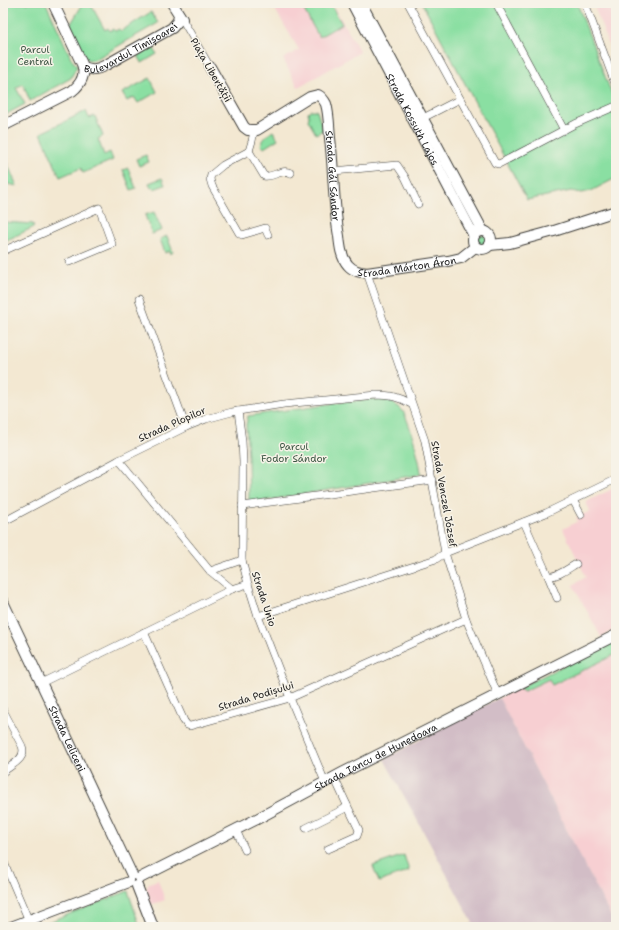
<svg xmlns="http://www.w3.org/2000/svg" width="619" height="930" viewBox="0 0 619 930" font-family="'Shantell Sans',sans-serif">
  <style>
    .built { fill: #f7cfd2 }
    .industrial { fill: #d2bdc6 }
    .green { fill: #8adfa2; stroke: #537e5f }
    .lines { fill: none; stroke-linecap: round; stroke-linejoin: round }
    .street-casing { stroke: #3c3b37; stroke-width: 8 }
    .secondary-casing { stroke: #3c3b37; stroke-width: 12 }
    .street { stroke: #fff; stroke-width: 7 }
    .secondary { stroke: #fff; stroke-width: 10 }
    .labels { text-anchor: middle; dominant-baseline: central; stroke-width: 3; stroke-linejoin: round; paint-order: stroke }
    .street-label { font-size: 10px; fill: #1c1c1c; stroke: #f7f3e8 }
    .park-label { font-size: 10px; fill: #3d5644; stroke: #f7f3e8 }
  </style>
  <rect width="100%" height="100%" fill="#f7f3e8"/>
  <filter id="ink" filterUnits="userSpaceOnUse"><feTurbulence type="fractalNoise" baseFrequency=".025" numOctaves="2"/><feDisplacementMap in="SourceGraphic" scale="8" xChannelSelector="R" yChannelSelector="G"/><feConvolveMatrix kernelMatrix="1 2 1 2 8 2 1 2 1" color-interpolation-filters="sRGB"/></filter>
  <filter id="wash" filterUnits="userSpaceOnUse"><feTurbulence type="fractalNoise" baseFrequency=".012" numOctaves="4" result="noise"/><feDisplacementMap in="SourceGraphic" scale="16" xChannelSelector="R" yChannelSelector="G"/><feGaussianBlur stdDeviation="0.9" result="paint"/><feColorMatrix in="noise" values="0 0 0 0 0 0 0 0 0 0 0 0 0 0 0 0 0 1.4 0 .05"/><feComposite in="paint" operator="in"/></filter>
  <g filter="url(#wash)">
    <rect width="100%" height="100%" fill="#f3e8d2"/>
    <!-- built -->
    <g class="built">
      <polygon points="276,3 332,3 360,52 298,87 283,59 299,50 276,11"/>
      <polygon points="593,3 616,3 616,58 613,56"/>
      <polygon points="616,487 616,629 601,637 573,585 586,577 563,529 578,521 576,518 590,511 586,502"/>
      <polygon points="616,639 616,926 499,698"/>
      <polygon points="158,880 165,900 150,905 146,890 149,883"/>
    </g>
    <!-- industrial -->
    <polygon class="industrial" points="499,698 616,926 616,927 463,927 473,923 384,759"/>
    <!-- green -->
    <g class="green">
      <polygon points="3,3 46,3 72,60 77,66 71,78 30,101 23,84 16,88 25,104 3,116"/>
      <polygon points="79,3 90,3 105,30 108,28 110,31 113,29 115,31 119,29 121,31 151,12 158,23 94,60 89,60 85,58 70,25 81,7"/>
      <polygon points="300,3 330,3 342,24 319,37"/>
      <polygon points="422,3 577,3 616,105 616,178 591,191 582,193 571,191 527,200"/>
      <polygon points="153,47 157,54 142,63 138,55"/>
      <polygon points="150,78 157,92 138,103 134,97 127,101 122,93"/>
      <polygon points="310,110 315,110 317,111 323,130 316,134 308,120 309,117 308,112"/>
      <polygon points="86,111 89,118 95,116 103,136 98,139 104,155 110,152 113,160 83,173 81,168 60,177 41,133"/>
      <path d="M273 131 278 139 264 148 261 145C264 138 267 135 273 131Z"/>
      <polygon points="3,154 17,186 3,183"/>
      <polygon points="146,155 149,162 139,166 136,159"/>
      <polygon points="128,168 136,188 131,190 123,170"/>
      <polygon points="162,178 165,185 154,189 153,187 151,188 149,183"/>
      <polygon points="154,212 162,230 152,234 145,215"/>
      <polygon points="3,222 33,224 34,227 3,242"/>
      <circle cx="482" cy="240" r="5"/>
      <polygon points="167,236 173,252 171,254 170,251 165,253 160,239"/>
      <path d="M373 399C383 400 395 402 402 410 409 419 420 461 421 473L417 475 257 502H249L248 457 246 425 248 416 320 405Z"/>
      <polygon points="616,639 616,654 552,685 549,679 524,691 519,688"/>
      <polygon points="404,855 409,871 379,882 373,866"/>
      <polygon points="128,891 140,927 36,927"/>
    </g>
  </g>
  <g filter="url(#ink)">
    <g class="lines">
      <defs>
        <g id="street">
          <polyline points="408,3 495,163 499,164 575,124 616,106"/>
          <polyline points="496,3 564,130"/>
          <polyline points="585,3 616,86"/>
          <polyline points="182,19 210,67"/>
          <polyline points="423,118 460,99"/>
          <polyline points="254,131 252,141 249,151 223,165 211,175 210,179 212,186 239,233 242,235 265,228 268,235"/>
          <path d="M249 151 264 176C274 178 281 168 291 173"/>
          <polyline points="334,171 397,165 405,177 418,204"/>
          <polyline points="3,251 99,208 112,244 69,262"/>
          <polyline points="367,273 425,441 445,553 466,619 498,695"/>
          <polyline points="139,299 186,427"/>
          <polyline points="238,411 242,441 243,462 242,560 248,584 258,616 290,698 325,782"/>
          <polyline points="119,460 210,571 232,589"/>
          <polyline points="573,500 581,515"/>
          <polyline points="242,506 433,480"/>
          <path d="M3 522 119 460 186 427 206 419 232 412 284 404 376 395C390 395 399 397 411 404"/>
          <path d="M524 522 548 576C556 578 569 568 576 564"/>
          <polyline points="210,571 242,560"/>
          <polyline points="548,576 557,598"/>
          <polyline points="258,616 436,559 445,553 546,513 616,479"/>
          <polyline points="144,632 184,721 187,725 190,726 290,698 466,619"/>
          <polyline points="41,683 232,589 248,584"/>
          <path d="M3 710 22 746C27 759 11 765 3 772"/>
          <polyline points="306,828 344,809 347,805 334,777"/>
          <polyline points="236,830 245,850"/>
          <polyline points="328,849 357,836 359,830 347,805"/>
          <polyline points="3,860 29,921"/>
        </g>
        <g id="secondary">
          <polyline points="172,3 182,19"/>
          <path id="s1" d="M352 3 474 236"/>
          <polyline points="361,3 483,231"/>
          <path id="s2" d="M83 67C91 70 96 70 104 66L172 28 178 21 179 15"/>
          <path id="s3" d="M210 67 244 127 248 130H257L310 97 318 95C322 97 324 100 326 104 329 114 329 127 330 138 334 170 333 203 339 236 340 246 341 257 348 265 353 271 360 272 367 273L448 261 461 258 475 247"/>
          <path d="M3 126 72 91C81 84 86 74 82 64L53 3"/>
          <circle cx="482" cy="240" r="9"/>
          <polyline points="490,245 510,243 554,231 616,211"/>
          <path id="s4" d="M3 602 132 875"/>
          <path id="s5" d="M140 878 255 820 344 772 616 635"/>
          <polyline points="137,886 153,927"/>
          <polyline points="11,927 129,882"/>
        </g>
      </defs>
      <!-- street casing -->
      <use href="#street" class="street-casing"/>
      <!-- secondary casing -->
      <use href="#secondary" class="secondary-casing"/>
      <!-- street -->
      <use href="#street" class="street"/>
      <!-- secondary -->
      <use href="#secondary" class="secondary"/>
    </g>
  </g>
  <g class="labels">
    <!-- street labels -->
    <g class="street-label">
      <text stroke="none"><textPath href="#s2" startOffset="53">Bulevardul Timișoarei</textPath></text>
      <text transform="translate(211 70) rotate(60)">Piața Libertății</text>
      <text stroke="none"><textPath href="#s1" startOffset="131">Strada Kossuth Lajos</textPath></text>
      <text stroke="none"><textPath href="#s3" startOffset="238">Strada Gál Sándor</textPath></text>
      <text stroke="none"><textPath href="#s3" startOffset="391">Strada Márton Áron</textPath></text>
      <text transform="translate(172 424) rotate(-24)">Strada Plopilor</text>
      <text transform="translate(444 494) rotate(80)">Strada Venczel József</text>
      <text transform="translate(264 599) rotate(72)">Strada Unio</text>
      <text transform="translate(256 696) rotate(-17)">Strada Podișului</text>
      <text stroke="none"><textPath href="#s4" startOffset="151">Strada Leliceni</textPath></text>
      <text stroke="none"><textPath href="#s5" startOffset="265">Strada Iancu de Hunedoara</textPath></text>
    </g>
    <!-- park labels -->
    <g class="park-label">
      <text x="35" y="49">Parcul<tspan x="35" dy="12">Central</tspan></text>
      <text x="294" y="446">Parcul<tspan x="294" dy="12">Fodor Sándor</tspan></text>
    </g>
  </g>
  <!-- margin -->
  <rect width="619" height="930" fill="none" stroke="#f7f3e8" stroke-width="16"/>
</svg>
